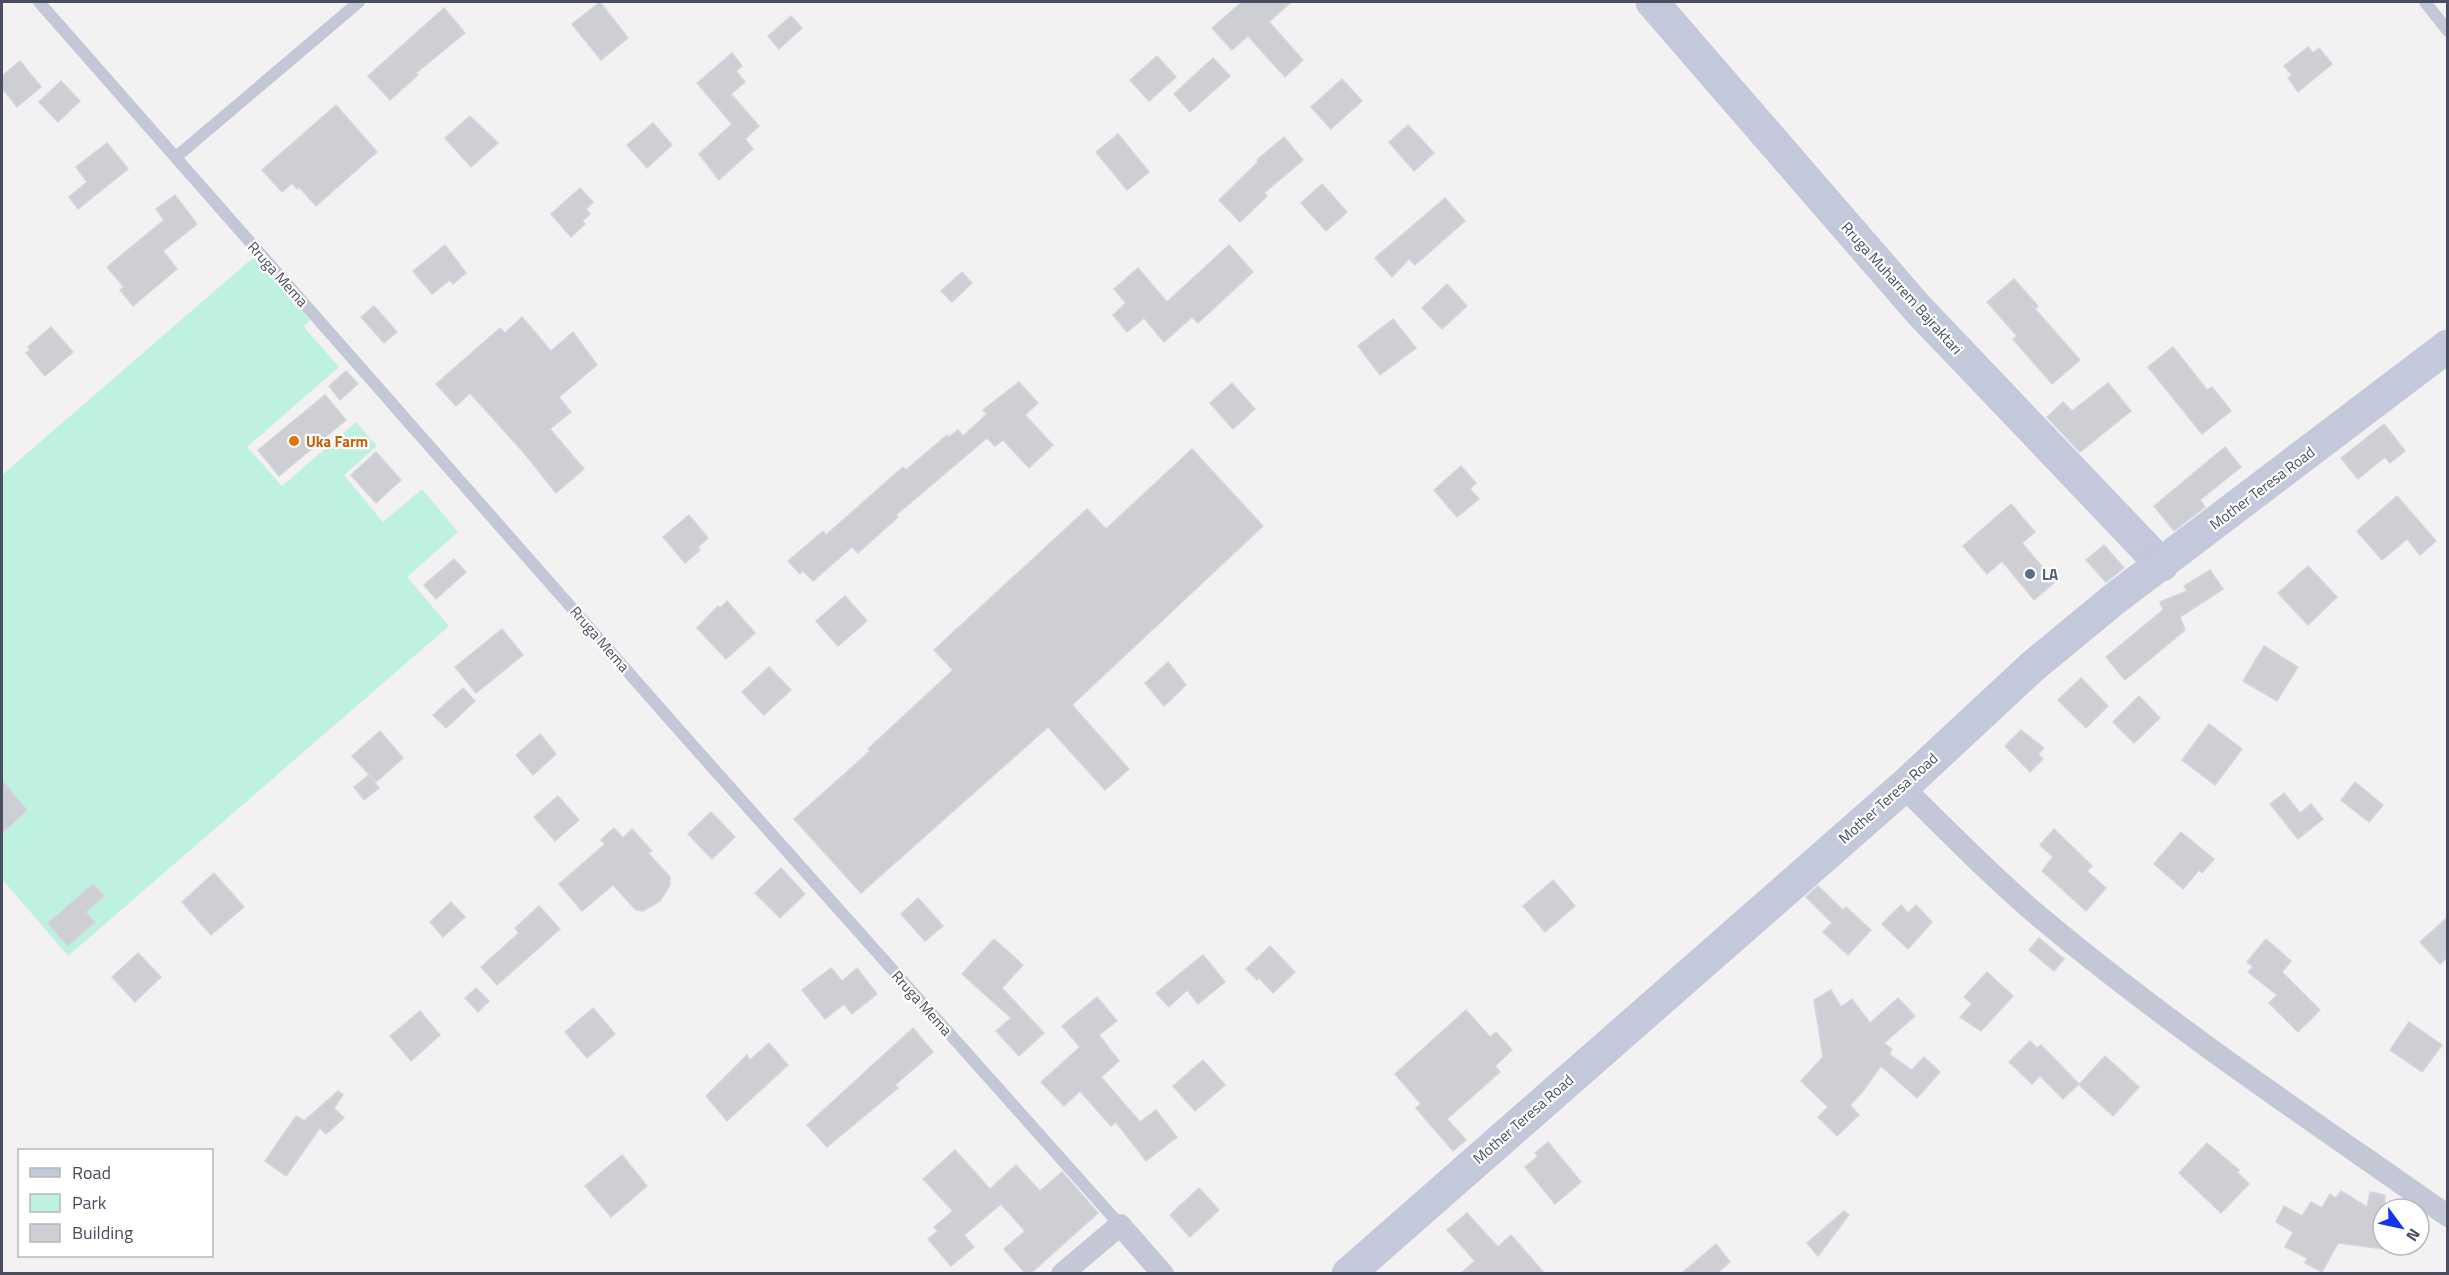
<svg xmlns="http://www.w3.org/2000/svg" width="2449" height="1275" viewBox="0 0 2449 1275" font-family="'Titillium Web',sans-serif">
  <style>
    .green { fill: #bff1e1 }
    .building { fill: #cdcfd5; stroke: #d5d5dc; stroke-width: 1.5 }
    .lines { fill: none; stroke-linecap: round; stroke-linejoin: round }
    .lane { stroke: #c4c8d6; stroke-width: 12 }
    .street { stroke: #c4c8d6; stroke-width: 22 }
    .secondary { stroke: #c3c8da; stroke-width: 33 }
    .food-dot { fill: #e8710a; stroke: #fff; stroke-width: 2 }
    .service-dot { fill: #5c6f8a; stroke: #fff; stroke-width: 2 }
    .labels { text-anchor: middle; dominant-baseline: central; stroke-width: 4.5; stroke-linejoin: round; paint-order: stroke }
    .street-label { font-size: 15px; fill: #484d5f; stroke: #fff }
    .food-label { font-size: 15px; font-weight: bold; fill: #c56008; stroke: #fff; text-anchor: start }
    .service-label { font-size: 15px; font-weight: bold; fill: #4e5e75; stroke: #fff; text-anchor: start }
  </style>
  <rect width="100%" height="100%" fill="#f3f1f1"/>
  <!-- green -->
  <polygon class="green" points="255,256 310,320 304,327 339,367 247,447 282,486 356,422 377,446 344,475 383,522 422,489 458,532 407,577 449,626 68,956 2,879 2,475"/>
  <!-- building -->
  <g class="building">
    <polygon points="600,2 628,38 601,60 572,24"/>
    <polygon points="1242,2 1291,2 1269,22 1303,60 1285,77 1248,36 1232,50 1212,28"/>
    <polygon points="444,8 465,33 416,73 418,75 390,100 368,76"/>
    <polygon points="791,16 802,28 779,49 768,36"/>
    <polygon points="2308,47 2313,53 2319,48 2332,64 2298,92 2288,78 2292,75 2284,66"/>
    <polygon points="732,53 742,66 736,71 745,82 731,94 759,126 745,139 753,149 719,180 699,154 732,124 697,83"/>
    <polygon points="1157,56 1176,77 1149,101 1130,80"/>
    <polygon points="1213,58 1230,76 1190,112 1174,94"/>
    <polygon points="20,61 41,87 17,107 2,88 2,76"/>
    <polygon points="1342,79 1362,101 1331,129 1311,107"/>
    <polygon points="61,81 80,101 58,122 39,102"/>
    <polygon points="336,105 377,152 316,206 299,187 297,189 292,183 282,192 262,170"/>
    <polygon points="470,116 498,143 471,167 445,138"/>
    <polygon points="653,123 672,145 647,168 627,145"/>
    <polygon points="1408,125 1434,153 1414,171 1389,142"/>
    <polygon points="1118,134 1149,172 1127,190 1096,152"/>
    <polygon points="1284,137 1303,160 1264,193 1267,196 1240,222 1219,200 1258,162 1257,160"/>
    <polygon points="107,143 128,169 78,209 69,197 87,182 76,167"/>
    <polygon points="1322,184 1347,212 1326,231 1301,203"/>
    <polygon points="580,188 593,202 586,209 590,214 582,221 585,224 571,237 551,214"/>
    <polygon points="175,195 197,224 163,251 177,269 133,306 120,290 124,287 107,267 164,220 156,209"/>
    <polygon points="1445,198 1465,221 1415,265 1409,259 1392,277 1375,258"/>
    <polygon points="445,245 466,273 453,284 450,280 432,294 413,271"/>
    <polygon points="1229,245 1253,272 1198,323 1192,317 1164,342 1144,318 1127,332 1113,315 1126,303 1114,289 1138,268 1167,302"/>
    <polygon points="962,272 972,283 952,302 941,291"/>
    <polygon points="2014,279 2038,306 2035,309 2080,360 2052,384 2013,339 2017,336 1987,302"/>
    <polygon points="1447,284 1467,306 1442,329 1422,308"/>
    <polygon points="374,306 397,332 384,343 361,317"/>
    <polygon points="522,317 551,351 573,332 597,365 559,397 571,412 550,429 584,469 556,493 524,453 470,393 456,406 436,384 500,328 505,333"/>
    <polygon points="1393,319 1416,348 1380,375 1358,346"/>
    <polygon points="51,327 73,352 45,376 26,353 30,350 28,347"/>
    <polygon points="2173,347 2207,390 2212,387 2231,411 2202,434 2148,367"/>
    <polygon points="346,371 358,384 340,400 329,386"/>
    <polygon points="1019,382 1038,403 1025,415 1053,445 1029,468 1003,440 995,446 987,438 896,515 898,517 858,553 852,547 813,581 803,571 800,574 788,561 823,531 826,535 903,467 906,470 947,435 949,437 958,430 963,436 987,414 983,410"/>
    <polygon points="1232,383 1255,409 1233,429 1210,403"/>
    <polygon points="2108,383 2131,411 2080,452 2047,417 2063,402 2072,411"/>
    <polygon points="325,395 346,420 279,476 258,450"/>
    <polygon points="2384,424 2405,451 2390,463 2385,457 2358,479 2341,458"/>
    <polygon points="2225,447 2241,467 2200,500 2205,507 2174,531 2154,506"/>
    <polygon points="1192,449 1263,526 1072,705 1129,769 1105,790 1048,727 861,893 794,819 870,751 868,749 953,670 934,650 1087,509 1106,529"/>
    <polygon points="376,452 401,480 376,503 351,475"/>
    <polygon points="1461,466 1476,483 1470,489 1479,499 1457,517 1434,490"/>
    <polygon points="2397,496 2436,541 2420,555 2407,539 2382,560 2357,531"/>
    <polygon points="2011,504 2035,532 2022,543 2055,582 2034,600 2002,561 1987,574 1963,546"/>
    <polygon points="689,515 708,538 698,547 700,550 685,563 663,537"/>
    <polygon points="2104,545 2124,568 2106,582 2086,560"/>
    <polygon points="454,559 466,572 436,599 424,585"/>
    <polygon points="2308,566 2337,597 2308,625 2278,593"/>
    <polygon points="2210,570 2223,589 2180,617 2185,630 2125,680 2106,657 2163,610 2160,602 2187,591 2184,586"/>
    <polygon points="845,596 867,621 838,646 816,621"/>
    <polygon points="727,601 755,633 726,659 697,628 718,606 720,608"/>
    <polygon points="502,629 523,655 476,693 455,667"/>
    <polygon points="2264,646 2298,667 2277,701 2243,681"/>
    <polygon points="1168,662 1186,685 1164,706 1145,683"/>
    <polygon points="769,667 791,690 764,715 742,692"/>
    <polygon points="2081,678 2108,706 2086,728 2058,700"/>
    <polygon points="463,688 475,701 446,728 433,715"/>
    <polygon points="2139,696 2160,718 2134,743 2113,722"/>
    <polygon points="2209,724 2242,749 2215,785 2182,760"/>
    <polygon points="2021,730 2044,748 2038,754 2043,759 2030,772 2005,746"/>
    <polygon points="380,731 403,758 376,782 352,756"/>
    <polygon points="540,734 556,754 533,775 516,755"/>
    <polygon points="369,775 379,788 364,800 354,787"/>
    <polygon points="2,781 27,810 2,833"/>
    <polygon points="2355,782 2383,805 2369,822 2341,800"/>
    <polygon points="2284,793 2300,813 2311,804 2323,819 2298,839 2270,804"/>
    <polygon points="558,796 579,820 555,841 534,817"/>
    <polygon points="711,812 735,837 712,859 688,834"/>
    <polygon points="614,828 623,838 632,829 652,851 648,853 670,877 670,885 660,901 643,911 636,910 613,885 582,911 559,884 605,844 601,840"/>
    <polygon points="2054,829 2092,866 2087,871 2106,888 2086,911 2042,871 2053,857 2040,845"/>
    <polygon points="2181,832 2214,859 2202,873 2199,870 2183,889 2154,864"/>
    <polygon points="781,868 805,894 780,918 755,893"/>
    <polygon points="214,873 244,907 211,935 182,902"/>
    <polygon points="1553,880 1575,906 1545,932 1523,906"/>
    <polygon points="93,884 104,896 86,912 95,922 68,946 48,923"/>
    <polygon points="1818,886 1843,910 1846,907 1871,930 1848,955 1823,932 1832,923 1806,897"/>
    <polygon points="918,898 943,926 925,941 901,914"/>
    <polygon points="451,902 465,917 443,937 430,922"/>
    <polygon points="1901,905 1908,913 1916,905 1932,922 1908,949 1882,924"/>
    <polygon points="539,906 560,929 497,985 481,967 519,933 515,928"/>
    <polygon points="2448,917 2448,957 2440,964 2420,942"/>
    <polygon points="2039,938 2064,959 2054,971 2029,950"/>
    <polygon points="994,939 1023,965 1002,988 1044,1033 1019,1056 996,1031 1011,1018 962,974"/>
    <polygon points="2266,939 2291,961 2282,972 2320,1010 2298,1032 2269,1003 2277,995 2248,972 2253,967 2247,962"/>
    <polygon points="1270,946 1295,972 1273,993 1259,978 1257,980 1246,969"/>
    <polygon points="138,953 161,977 135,1002 112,977"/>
    <polygon points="1203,955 1225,982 1198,1004 1187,990 1169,1007 1156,993"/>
    <polygon points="831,968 842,981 857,968 877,994 852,1014 844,1004 825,1019 802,990"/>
    <polygon points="1987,972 2013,996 1981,1031 1960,1017 1972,1004 1964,997"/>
    <polygon points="476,988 489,1001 478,1012 465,998"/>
    <polygon points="1831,990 1841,1007 1852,999 1870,1023 1898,998 1915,1016 1884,1043 1892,1049 1889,1054 1912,1070 1924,1057 1940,1072 1917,1098 1881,1066 1863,1091 1850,1105 1859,1115 1837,1136 1818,1117 1828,1107 1801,1081 1823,1057 1814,1000"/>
    <polygon points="1097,997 1117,1021 1099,1035 1119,1061 1101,1077 1140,1122 1156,1110 1177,1137 1146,1161 1116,1122 1111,1126 1080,1091 1064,1106 1041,1082 1080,1047 1062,1026"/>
    <polygon points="593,1008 615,1034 587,1058 565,1032"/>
    <polygon points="1466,1010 1490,1037 1496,1032 1512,1050 1495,1066 1500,1072 1447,1119 1466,1140 1453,1151 1416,1108 1421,1104 1395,1074"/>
    <polygon points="420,1011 440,1035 411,1061 390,1036"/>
    <polygon points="2409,1022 2442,1045 2422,1072 2390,1050"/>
    <polygon points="913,1028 933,1052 895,1085 898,1088 827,1147 807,1125"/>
    <polygon points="2030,1041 2037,1048 2041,1045 2079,1084 2063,1099 2040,1076 2032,1084 2009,1062"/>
    <polygon points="769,1043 788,1065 727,1121 706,1096 747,1055 750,1060"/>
    <polygon points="2105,1056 2139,1087 2113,1116 2079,1085"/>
    <polygon points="1203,1060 1225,1085 1195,1111 1173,1086"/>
    <polygon points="338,1091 343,1095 334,1108 344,1118 326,1134 320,1128 286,1176 265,1161 296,1116 304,1121"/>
    <polygon points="1548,1142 1581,1182 1555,1204 1525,1167 1538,1156 1535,1153"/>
    <polygon points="2207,1143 2239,1170 2237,1172 2249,1184 2221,1213 2179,1173"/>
    <polygon points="955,1150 990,1189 1016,1165 1040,1191 1062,1172 1098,1213 1030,1274 1026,1274 1004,1249 1025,1231 1001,1204 964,1235 974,1247 951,1266 928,1239 938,1231 934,1227 953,1211 923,1179"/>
    <polygon points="622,1155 647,1186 611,1217 585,1186"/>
    <polygon points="1199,1188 1219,1210 1190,1237 1170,1215"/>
    <polygon points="2341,1191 2367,1207 2370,1192 2385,1195 2383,1249 2338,1243 2322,1272 2305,1263 2307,1258 2285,1247 2293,1232 2276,1222 2284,1206 2302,1216 2311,1202 2322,1208 2330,1194 2336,1198"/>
    <polygon points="1844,1211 1849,1215 1818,1256 1807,1243"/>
    <polygon points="1467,1213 1498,1247 1511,1235 1545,1274 1460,1274 1475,1261 1447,1230"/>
    <polygon points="1716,1244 1730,1262 1716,1274 1681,1274"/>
  </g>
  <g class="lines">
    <!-- lane -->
    <g class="lane">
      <polyline points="39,2 687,739 1120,1225"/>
      <polyline points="2425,2 2448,31"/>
      <polyline points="176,157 359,2"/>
    </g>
    <!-- street -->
    <g class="street">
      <path d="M1903 787C1948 831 1992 877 2041 918 2170 1026 2310 1119 2448 1216"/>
      <polyline points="1062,1274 1120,1225 1163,1274"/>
    </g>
    <!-- secondary -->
    <g class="secondary">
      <polyline points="1652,2 1918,309 2162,565"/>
      <polyline points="1348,1274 1903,787 2033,666 2113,600 2448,346"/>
    </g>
  </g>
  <!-- markers -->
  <circle class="food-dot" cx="294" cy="441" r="6"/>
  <circle class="service-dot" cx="2030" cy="574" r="6"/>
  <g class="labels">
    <!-- street labels -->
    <g class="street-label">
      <text transform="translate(278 274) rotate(48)">Rruga Mema</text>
      <text transform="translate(1902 288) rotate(48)">Rruga Muharrem Bajraktari</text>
      <text transform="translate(2262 488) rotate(-37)">Mother Teresa Road</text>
      <text transform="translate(600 639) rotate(49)">Rruga Mema</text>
      <text transform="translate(1888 798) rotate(-42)">Mother Teresa Road</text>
      <text transform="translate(922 1003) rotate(48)">Rruga Mema</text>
      <text transform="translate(1523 1119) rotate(-41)">Mother Teresa Road</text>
    </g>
    <!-- food labels -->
    <g class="food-label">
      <text x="306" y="441">Uka Farm</text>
    </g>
    <!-- service labels -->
    <g class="service-label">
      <text x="2042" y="574">LA</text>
    </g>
  </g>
  <!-- border -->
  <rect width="2449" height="1275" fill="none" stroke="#484d5f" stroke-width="6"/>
  <!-- legend -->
  <rect x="18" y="1149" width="195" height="108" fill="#ffffff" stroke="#b6b8bf" stroke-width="1.5"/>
  <rect x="30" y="1168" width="30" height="9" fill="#c3c8da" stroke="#b6b8bf" stroke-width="1.5"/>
  <text x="72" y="1179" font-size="18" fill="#484d5f">Road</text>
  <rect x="30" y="1194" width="30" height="18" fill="#bff1e1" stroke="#b6b8bf" stroke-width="1.5"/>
  <text x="72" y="1209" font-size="18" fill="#484d5f">Park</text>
  <rect x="30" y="1224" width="30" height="18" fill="#cdcfd5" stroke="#b6b8bf" stroke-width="1.5"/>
  <text x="72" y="1239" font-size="18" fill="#484d5f">Building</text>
  <!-- north arrow -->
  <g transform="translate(2401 1227) rotate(123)"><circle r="28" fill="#ffffff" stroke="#b6b8bf" stroke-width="1.5"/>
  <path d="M0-4.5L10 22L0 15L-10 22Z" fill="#1334eb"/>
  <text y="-9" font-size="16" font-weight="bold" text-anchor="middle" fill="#484d5f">N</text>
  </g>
</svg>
